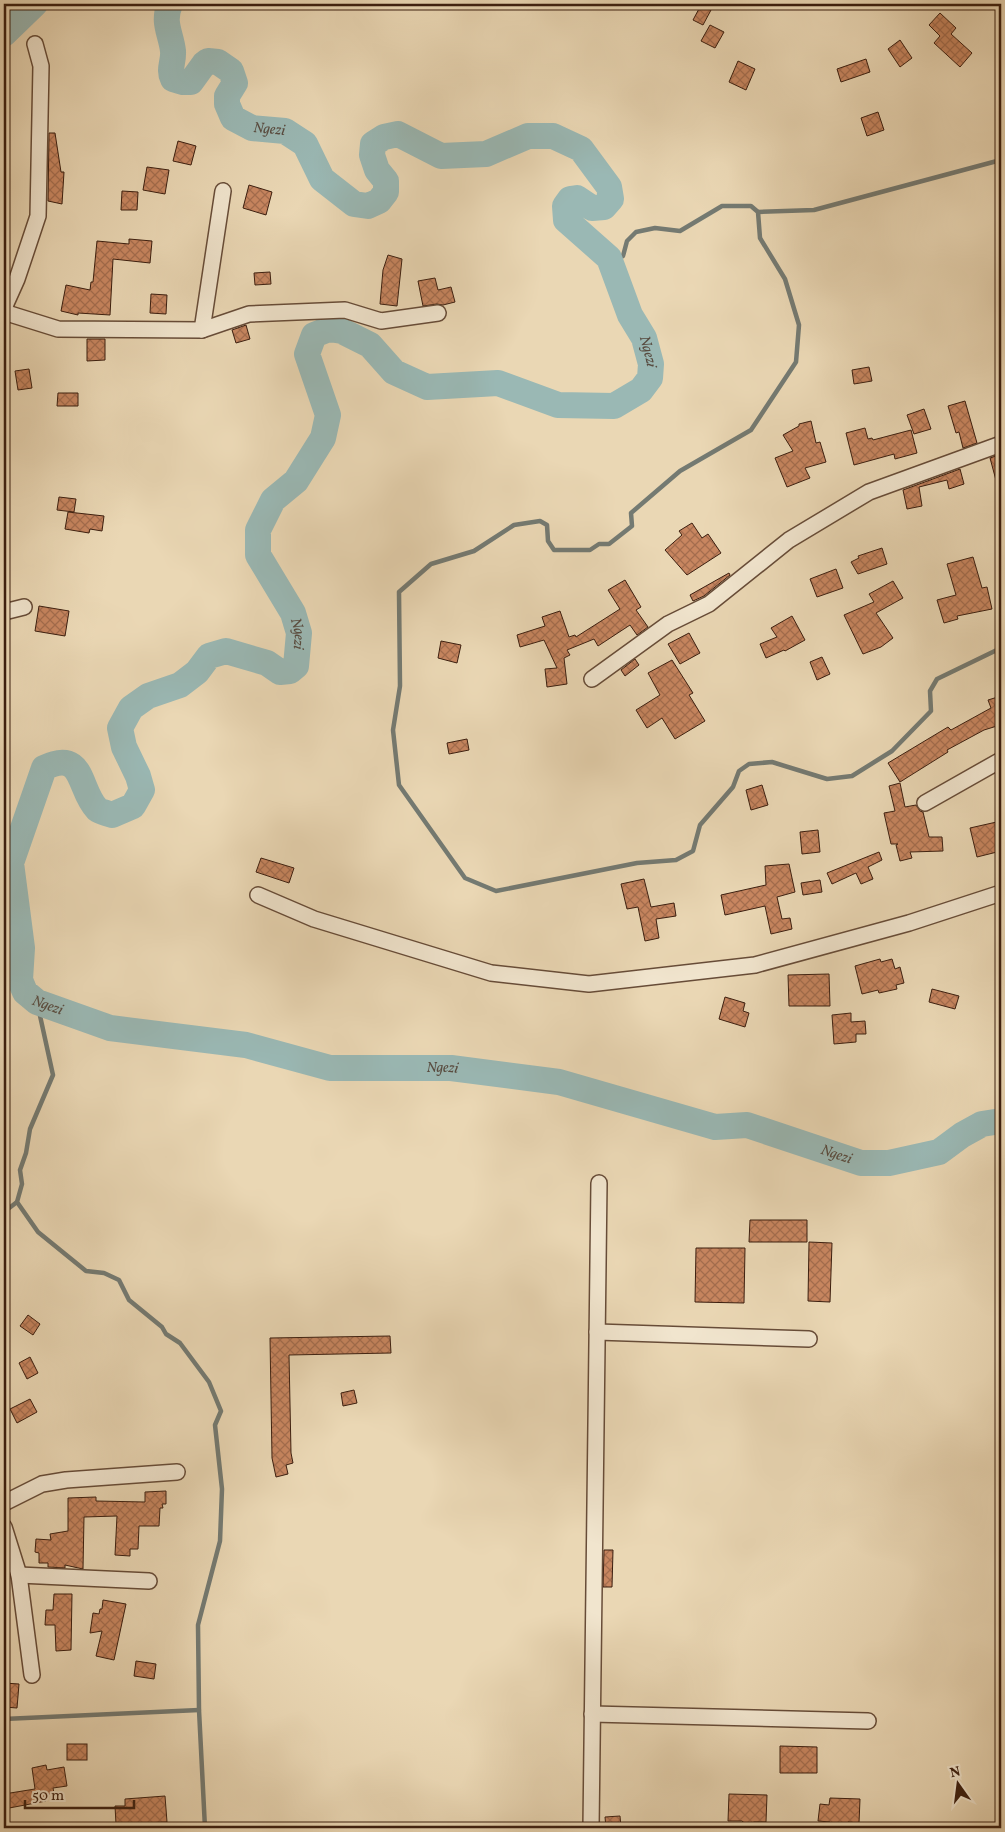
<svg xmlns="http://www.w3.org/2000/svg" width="1005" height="1832" viewBox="0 0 1005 1832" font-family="Vollkorn,serif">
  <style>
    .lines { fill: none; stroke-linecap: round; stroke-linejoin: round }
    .stream { stroke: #747a72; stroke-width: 4.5 }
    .river { stroke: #9ab8b4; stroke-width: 26 }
    .building { fill: url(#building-cross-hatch); stroke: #3b1e0f }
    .minor-casing { stroke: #674c38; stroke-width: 18 }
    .minor { stroke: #f1e5ce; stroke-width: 15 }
    .labels { text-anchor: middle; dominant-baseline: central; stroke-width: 4.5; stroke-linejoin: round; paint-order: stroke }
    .water-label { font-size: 15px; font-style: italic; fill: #584c41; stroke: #f1e5ce }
  </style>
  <defs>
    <pattern id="building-cross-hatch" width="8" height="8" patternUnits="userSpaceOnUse" patternTransform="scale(1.25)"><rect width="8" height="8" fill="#c88660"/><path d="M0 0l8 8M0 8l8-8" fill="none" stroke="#a46d4e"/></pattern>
  </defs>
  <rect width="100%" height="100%" fill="#ead7b4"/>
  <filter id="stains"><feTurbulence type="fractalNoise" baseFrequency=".004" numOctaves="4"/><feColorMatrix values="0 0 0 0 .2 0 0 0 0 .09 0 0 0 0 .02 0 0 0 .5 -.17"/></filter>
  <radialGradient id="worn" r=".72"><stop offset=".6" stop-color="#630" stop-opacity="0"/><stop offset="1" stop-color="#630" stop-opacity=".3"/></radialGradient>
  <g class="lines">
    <!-- stream -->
    <g class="stream">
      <polyline points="758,212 814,210 997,161 1001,153"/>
      <polyline points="609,258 617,258 623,256 627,241 636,232 655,228 680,231 722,206 751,206 758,212 760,238 785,279 799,325 796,362 751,430 680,471 631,513 632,526 609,544 599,544 590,550 554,550 548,541 547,525 540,521 514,525 474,551 431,564 399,592 400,686 393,730 399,785 465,878 496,891 637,863 676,860 693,851 700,825 733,787 739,771 749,764 772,762 827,779 852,776 892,751 931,711 930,691 937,679 1001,648"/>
      <polyline points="37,1002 53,1075 30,1129 26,1153 20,1170 22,1184 17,1202 38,1232 86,1271 104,1273 119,1280 129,1300 162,1327 166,1334 180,1343 209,1382 221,1411 215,1425 222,1489 220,1541 198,1625 199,1710 205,1828"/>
      <polyline points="4,1212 17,1202"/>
      <polyline points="4,1719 199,1710"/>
    </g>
    <!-- river -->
    <g class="river">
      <path id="s1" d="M170 4C162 23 171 33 173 51 174 62 168 69 173 79L183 82H191L204 64 208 61 218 62 231 71 235 83 227 96V104L233 118 252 128 285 131 305 144 322 179 354 204 368 206 379 201 386 192V181L377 170 372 155 373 144 384 137 398 134 441 156 486 154 528 136H553L581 149 609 187 611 199 604 207 592 208 577 198 570 199 565 206 566 220 609 258 630 315 644 338 651 364 650 378 641 390 614 406 558 405 498 383 427 387 394 372 370 345 342 331 329 329 314 335 307 354 328 415 323 438 296 481 273 500 258 530V555L293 613 299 633 296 666 290 671 280 672 267 663 226 651 209 656 197 672 180 685 148 696 131 708 120 728 124 747 138 776 142 790 133 806 112 815C107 813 101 812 97 809 78 790 85 748 44 768L11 863 22 948 20 980 25 992 37 1002 110 1028 246 1045 330 1068H451L559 1082 715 1127 747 1125 861 1163H889L939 1152 962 1135 982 1124 1001 1121"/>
      <polyline points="4,34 35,4"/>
    </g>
  </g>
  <!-- building -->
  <g class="building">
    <polygon points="701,5 711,10 703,25 693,20"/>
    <polygon points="940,13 956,28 951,34 972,53 960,67 934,43 940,36 929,25"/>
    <polygon points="710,25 724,32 715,48 701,41"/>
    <polygon points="900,40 912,58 900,67 888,49"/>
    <polygon points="866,59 870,72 841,82 837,69"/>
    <polygon points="738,61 755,69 746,90 729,82"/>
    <polygon points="878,112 884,130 867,136 861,118"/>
    <polygon points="49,133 55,133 61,172 64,172 62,204 48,201"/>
    <polygon points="178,141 196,146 191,165 173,161"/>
    <polygon points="147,167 169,170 165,194 143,190"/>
    <polygon points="249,185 272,192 266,215 243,208"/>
    <polygon points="122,191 138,192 137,210 121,210"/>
    <polygon points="129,239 152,241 150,263 113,259 110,315 78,313 78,315 61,311 66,285 90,290 91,282 93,282 97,241 129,244"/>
    <polygon points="388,255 402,259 397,306 380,304 383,270"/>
    <polygon points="270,272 271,284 255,285 254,273"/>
    <polygon points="435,278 438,290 451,287 455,302 443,305 437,304 423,306 418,281"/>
    <polygon points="151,294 167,295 166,314 150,313"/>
    <polygon points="246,325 250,339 236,343 232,330"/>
    <polygon points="87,339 105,339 105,360 87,361"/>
    <polygon points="869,367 872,381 854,384 852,370"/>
    <polygon points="29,369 32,388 18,390 15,371"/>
    <polygon points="58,393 78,393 78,406 57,406"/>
    <polygon points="965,401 977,443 963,448 959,432 956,433 948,406"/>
    <polygon points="924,409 931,429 914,434 907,415"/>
    <polygon points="811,421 816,443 820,442 826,462 805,468 810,478 787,487 775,458 793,451 783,435 799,426 799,424"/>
    <polygon points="865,428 868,439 872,438 873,440 911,430 917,453 895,459 894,454 854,465 846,433"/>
    <polygon points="1001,454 1001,484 997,484 990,458"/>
    <polygon points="960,469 964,484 949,489 947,480 919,487 922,506 907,509 903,490"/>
    <polygon points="59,497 76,499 74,512 57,510"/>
    <polygon points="68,512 104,516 102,531 90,529 89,533 65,529"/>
    <polygon points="692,523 702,538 708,534 721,553 687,575 665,550 682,535 679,531"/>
    <polygon points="882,548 887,564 858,574 851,562 859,558 858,556"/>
    <polygon points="973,557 982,588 987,587 992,609 957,616 958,619 944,623 937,600 956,595 947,564"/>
    <polygon points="836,569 843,588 817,597 810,579"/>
    <polygon points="729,573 730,575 704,596 693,601 690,595"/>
    <polygon points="625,580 641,607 636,610 648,627 637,635 630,625 598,646 594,639 567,650 570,655 564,658 567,684 547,687 545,669 557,668 544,640 520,647 517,635 545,626 542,617 560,611 569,637 575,635 576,637 620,609 608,590"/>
    <polygon points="893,581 903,598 876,613 893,638 881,647 863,654 844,615 874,602 869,594"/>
    <polygon points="39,606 69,611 65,636 35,631"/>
    <polygon points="792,616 805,640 785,651 784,650 766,658 760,644 777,637 771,628"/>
    <polygon points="689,633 700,653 680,664 668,644"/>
    <polygon points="441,641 461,645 457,663 438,658"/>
    <polygon points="822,657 830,674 817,680 810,662"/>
    <polygon points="635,659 639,665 625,676 621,670"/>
    <polygon points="672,660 693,693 689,695 705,721 675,739 662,718 647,728 636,710 660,695 648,673"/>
    <polygon points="1001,696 1001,733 999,733 997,726 984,730 947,750 948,752 900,782 888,763 948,727 951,730 991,708 988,700"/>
    <polygon points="467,739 469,750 449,754 447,743"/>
    <polygon points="900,783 905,807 916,805 920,811 923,812 929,837 942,837 943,851 910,852 912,858 900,861 896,845 898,844 891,844 884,813 895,811 889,786"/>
    <polygon points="762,785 768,805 751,810 746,790"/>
    <polygon points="1001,821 1001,851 977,857 970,828"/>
    <polygon points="818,830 820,852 802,854 800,832"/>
    <polygon points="879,852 882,860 868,867 873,879 861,884 856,873 832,884 827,873"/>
    <polygon points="261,858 294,868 289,883 256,872"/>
    <polygon points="789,864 795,892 777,897 782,919 790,918 792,929 771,934 765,906 725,915 721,895 766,885 765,866"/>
    <polygon points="644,879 651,907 674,903 676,916 656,919 659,938 645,941 638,907 627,909 621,884"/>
    <polygon points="820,880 822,892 803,895 801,883"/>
    <polygon points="880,959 881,962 892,959 895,969 900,967 904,983 896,985 897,989 879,993 878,990 862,994 855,966"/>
    <polygon points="829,974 830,1006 789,1006 788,975"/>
    <polygon points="932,989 959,996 955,1009 929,1002"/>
    <polygon points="725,997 745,1003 743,1011 749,1013 745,1027 719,1019"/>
    <polygon points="851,1013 851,1022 865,1021 866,1034 856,1034 856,1042 834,1044 832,1015"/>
    <polygon points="750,1220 807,1220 807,1242 749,1242"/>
    <polygon points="809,1242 832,1243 830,1302 808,1301"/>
    <polygon points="696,1248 745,1248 744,1303 695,1302"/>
    <polygon points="28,1315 40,1324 33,1335 20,1326"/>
    <polygon points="390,1336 391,1353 289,1355 291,1453 293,1463 286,1465 288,1474 276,1477 272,1458 270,1338"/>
    <polygon points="30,1357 38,1373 27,1379 19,1363"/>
    <polygon points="354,1390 357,1403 343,1406 341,1393"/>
    <polygon points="30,1399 37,1412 17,1423 10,1409"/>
    <polygon points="166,1491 166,1504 162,1504 163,1508 160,1508 159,1526 139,1526 138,1549 130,1549 130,1556 115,1555 117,1516 84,1517 83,1569 65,1565 65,1568 48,1567 48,1563 39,1563 39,1553 35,1552 36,1539 51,1540 50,1534 68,1531 68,1498 96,1497 96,1501 145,1502 145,1492"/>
    <polygon points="604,1550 613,1550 612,1587 603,1587"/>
    <polygon points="54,1594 72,1594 71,1650 56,1651 55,1625 45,1625 46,1610 53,1610"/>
    <polygon points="103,1600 126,1604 114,1660 96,1656 102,1631 90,1633 93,1613 99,1614 100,1609 102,1609"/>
    <polygon points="136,1661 156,1664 154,1679 134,1676"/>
    <polygon points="4,1683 19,1684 17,1708 4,1707"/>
    <rect x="67" y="1744" width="20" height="16"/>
    <polygon points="780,1746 817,1747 817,1773 780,1773"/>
    <polygon points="46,1765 47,1770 64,1767 67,1786 53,1788 54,1793 45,1795 46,1801 4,1809 4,1794 35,1789 32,1768"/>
    <polygon points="729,1794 767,1795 766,1822 754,1822 747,1825 742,1821 728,1821"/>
    <polygon points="165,1796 167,1822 116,1824 115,1806 125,1806 125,1799"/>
    <polygon points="830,1798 860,1799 859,1823 848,1822 848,1828 829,1828 830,1822 818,1821 820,1804 829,1805"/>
    <polygon points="620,1816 621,1827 606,1828 605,1817"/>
  </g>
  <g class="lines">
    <defs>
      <g id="minor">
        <polyline points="4,308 17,279 38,216 41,66 35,44"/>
        <polyline points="4,309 10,314 58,329 202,330 249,314 345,310 381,321 438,313"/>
        <polyline points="202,330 223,191"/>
        <polyline points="4,612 24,607"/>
        <polyline points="592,679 668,624 709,604 789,540 869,492 1001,444"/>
        <polyline points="925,803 1001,760"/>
        <polyline points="258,895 314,919 491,973 589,984 755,965 909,923 1001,893"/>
        <polyline points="597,1332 809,1339"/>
        <polyline points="4,1503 42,1484 66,1480 177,1472"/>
        <polyline points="4,1527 19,1575 32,1675"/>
        <polyline points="19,1575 149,1581"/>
        <polyline points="592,1714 868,1721"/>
        <polyline points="591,1828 599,1183"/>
      </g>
    </defs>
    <!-- minor casing -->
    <use href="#minor" class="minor-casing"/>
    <!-- minor -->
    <use href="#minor" class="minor"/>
  </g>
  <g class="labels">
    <!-- water labels -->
    <g class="water-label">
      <text stroke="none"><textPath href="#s1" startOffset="238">Ngezi</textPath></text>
      <text stroke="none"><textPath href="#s1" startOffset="958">Ngezi</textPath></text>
      <text stroke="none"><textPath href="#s1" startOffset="1692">Ngezi</textPath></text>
      <text stroke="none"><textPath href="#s1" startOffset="2399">Ngezi</textPath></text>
      <text stroke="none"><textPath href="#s1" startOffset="2802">Ngezi</textPath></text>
      <text stroke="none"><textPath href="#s1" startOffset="3208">Ngezi</textPath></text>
    </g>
  </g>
  <!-- margin -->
  <rect width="1005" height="1832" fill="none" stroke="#ead7b4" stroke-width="20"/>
  <rect x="5" y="5" width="995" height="1822" fill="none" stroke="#3b1e0f" stroke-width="2.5"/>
  <rect x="10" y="10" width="985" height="1812" fill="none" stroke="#3b1e0f"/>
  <!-- north arrow -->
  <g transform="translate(958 1784) rotate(346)" stroke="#f1e5ce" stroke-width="4" paint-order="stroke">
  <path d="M0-4L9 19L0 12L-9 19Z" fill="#3b1e0f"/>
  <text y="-8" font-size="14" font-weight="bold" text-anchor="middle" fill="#3b1e0f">N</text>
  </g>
  <!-- scale -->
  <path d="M25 1800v8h109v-8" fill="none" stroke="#3b1e0f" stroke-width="2.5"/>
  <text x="32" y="1800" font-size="15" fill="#3b1e0f" stroke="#f1e5ce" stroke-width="4" paint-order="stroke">50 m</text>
  <rect width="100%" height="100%" filter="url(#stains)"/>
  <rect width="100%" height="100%" fill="url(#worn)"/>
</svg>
